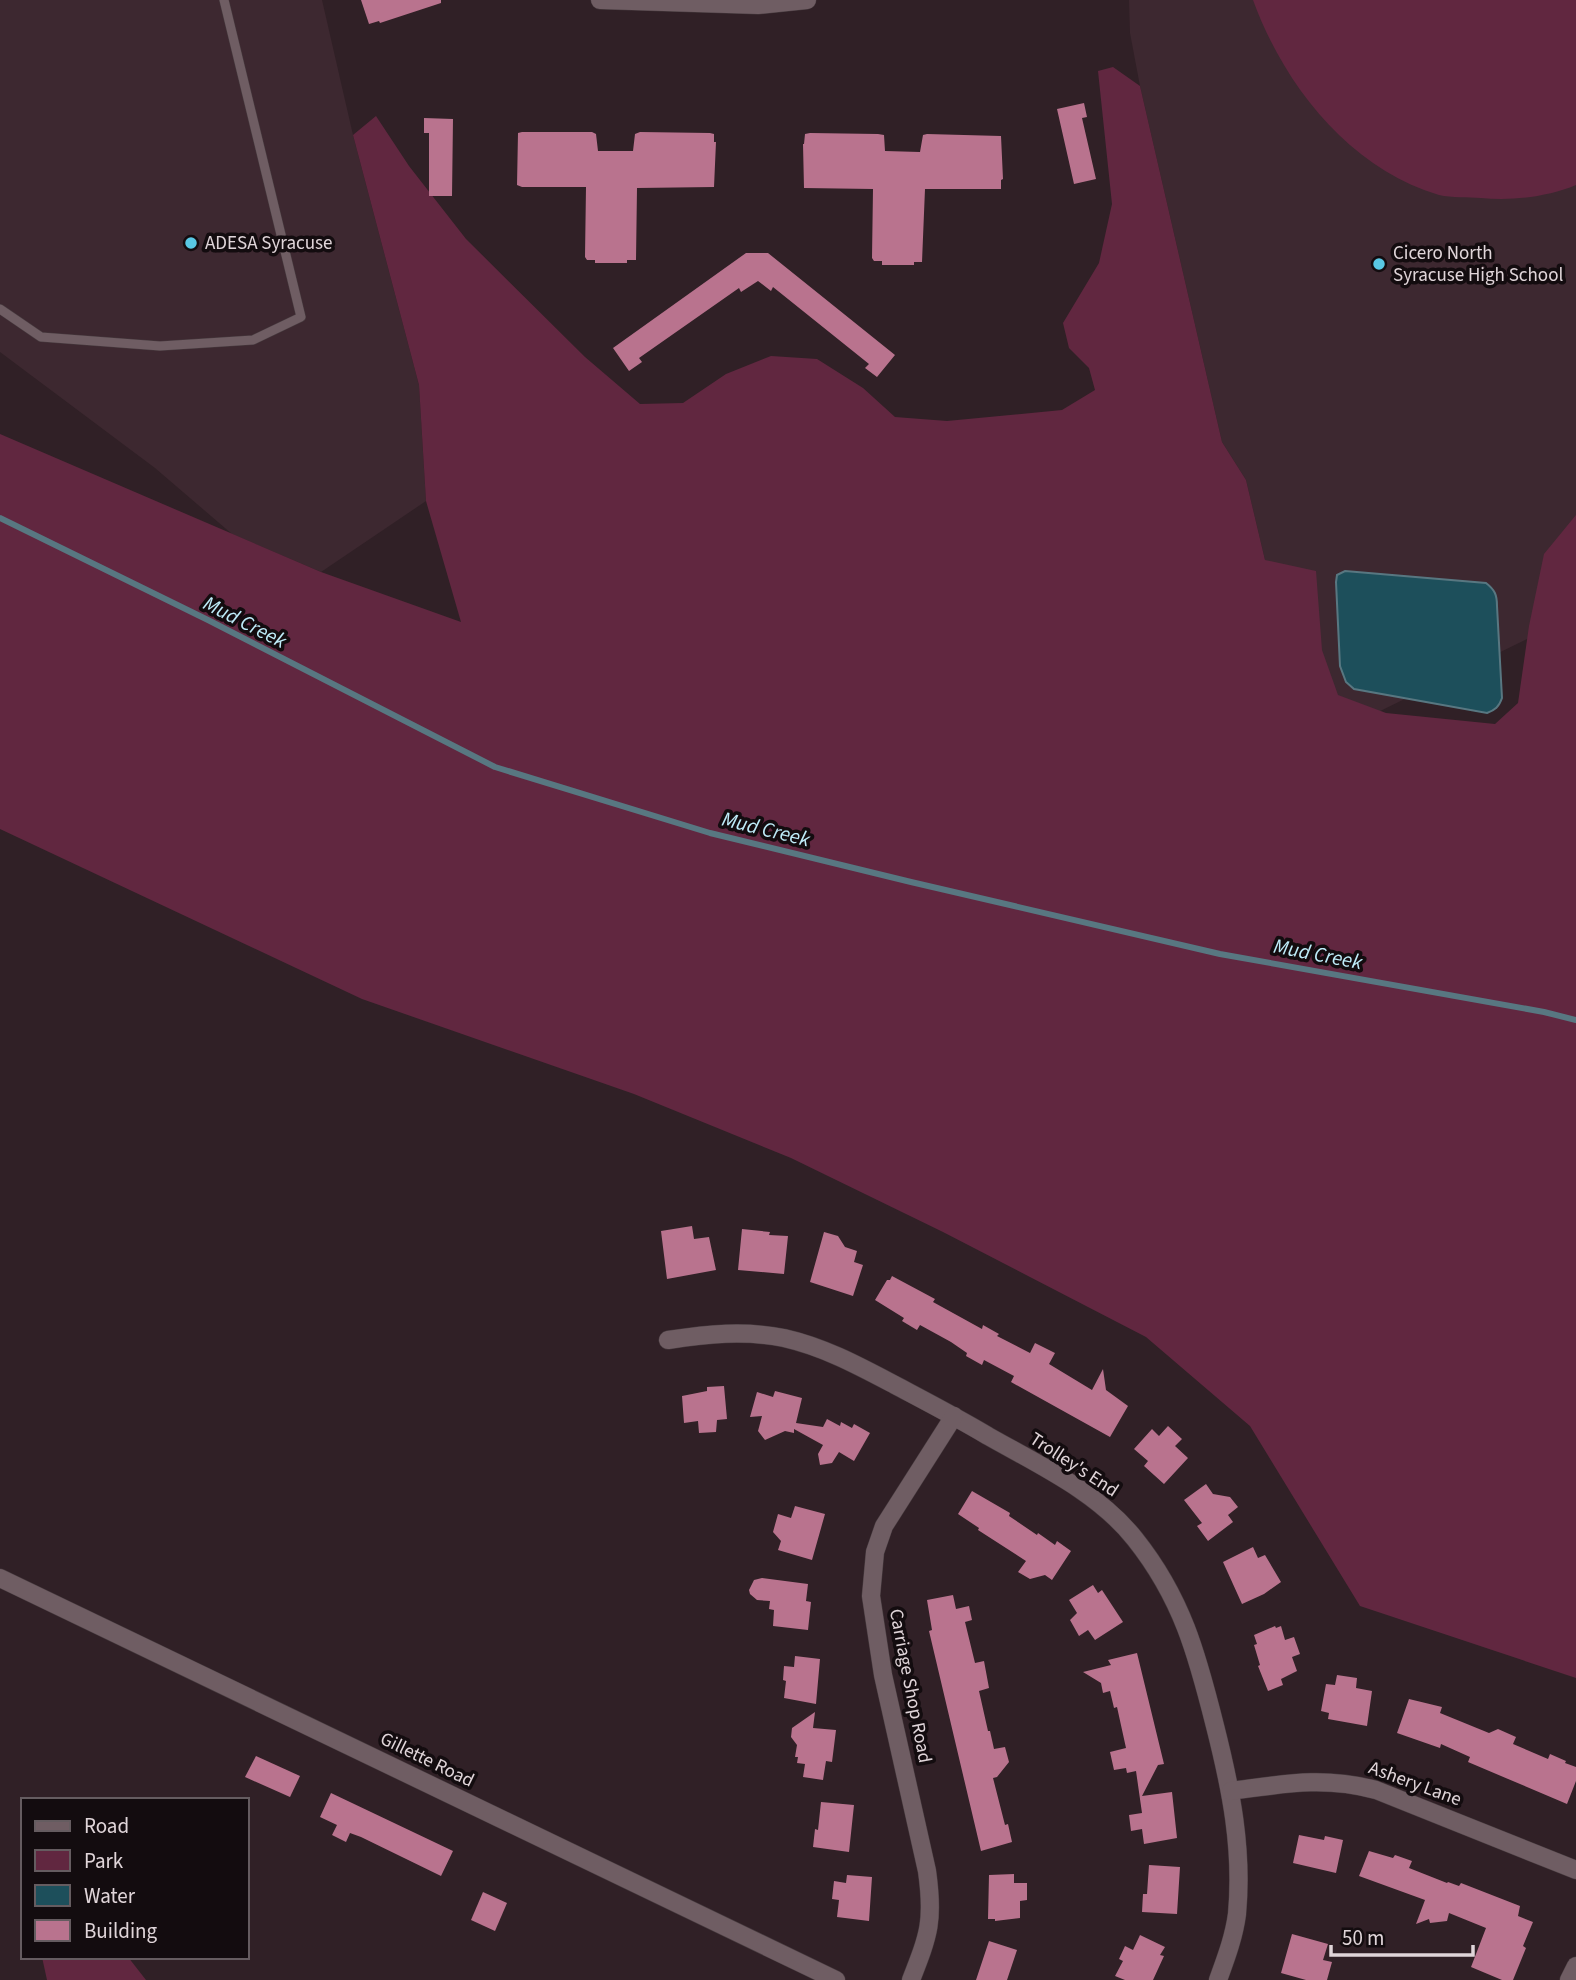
<svg xmlns="http://www.w3.org/2000/svg" width="1576" height="1980" viewBox="0 0 1576 1980" font-family="'Source Sans 3',sans-serif">
  <style>
    .built { fill: #3d2830 }
    .green { fill: #612740 }
    .water { fill: #1d4f5b; stroke: #587781; stroke-width: 2 }
    .lines { fill: none; stroke-linecap: round; stroke-linejoin: round }
    .stream { stroke: #587781; stroke-width: 6 }
    .building { fill: #b9738e }
    .lane-casing { stroke: #473b3f; stroke-width: 10 }
    .street-casing { stroke: #473b3f; stroke-width: 19 }
    .lane { stroke: #6f5d63; stroke-width: 9 }
    .street { stroke: #6f5d63; stroke-width: 18 }
    .poi-dot { fill: #59c8e4; stroke: #130c0f; stroke-width: 2.5 }
    .labels { text-anchor: middle; dominant-baseline: central; stroke-width: 7; stroke-linejoin: round; paint-order: stroke }
    .poi-label { font-size: 19px; fill: #e0d5d9; stroke: #130c0f; text-anchor: start }
    .street-label { font-size: 19px; fill: #e0d5d9; stroke: #130c0f }
    .water-label { font-size: 21px; font-style: italic; fill: #bfecf9; stroke: #130c0f }
  </style>
  <rect width="100%" height="100%" fill="#302026"/>
  <!-- built -->
  <g class="built">
    <polygon points="0,0 322,0 353,135 419,385 426,501 321,572 232,534 155,468 0,352"/>
    <polygon points="1129,0 1576,0 1576,615 1319,741 1265,560 1246,480 1222,442 1140,86 1130,33"/>
  </g>
  <!-- green -->
  <g class="green">
    <path d="M1253 0H1576V185C1547 197 1512 201 1481 198 1468 197 1452 198 1439 195 1349 168 1284 85 1253 0Z"/>
    <polygon points="1113,67 1140,86 1222,442 1246,480 1265,560 1316,571 1322,650 1338,695 1386,713 1495,724 1518,703 1529,626 1544,554 1576,515 1576,1678 1360,1606 1250,1426 1146,1337 943,1232 791,1158 634,1094 362,999 0,829 0,434 321,572 461,622 426,501 419,385 353,135 376,116 409,166 466,239 585,357 640,404 683,403 726,374 771,356 817,359 863,388 895,417 947,421 1062,410 1095,390 1089,368 1069,348 1063,323 1099,263 1112,204 1098,71"/>
    <polygon points="42,1957 128,1957 146,1980 47,1980"/>
  </g>
  <!-- water -->
  <path class="water" d="M1345 571 1486 583C1495 590 1497 595 1497 606L1502 698C1499 707 1495 710 1487 713L1354 689 1346 682 1340 666 1336 582 1337 575Z"/>
  <g class="lines">
    <!-- stream -->
    <polyline class="stream" points="0,518 208,620 495,767 710,833 911,882 1220,954 1544,1012 1576,1020"/>
  </g>
  <!-- building -->
  <g class="building">
    <polygon points="361,0 441,0 441,3 380,23 379,21 369,24"/>
    <polygon points="1084,103 1087,117 1082,118 1096,179 1074,184 1057,109"/>
    <polygon points="424,118 453,119 452,196 429,196 429,133 424,133"/>
    <polygon points="522,132 592,132 596,134 598,151 633,151 635,134 640,132 710,133 714,134 714,142 716,142 714,187 637,188 636,260 627,260 627,263 595,263 595,260 587,260 585,257 586,187 522,187 517,185 518,133"/>
    <polygon points="810,133 878,134 884,135 885,151 920,152 923,135 927,134 1001,136 1003,179 1001,180 1001,189 925,189 922,262 914,262 914,265 882,265 882,261 874,261 872,258 873,189 804,188 803,144 804,144 805,134"/>
    <polygon points="746,253 768,253 895,355 877,377 865,368 869,364 773,287 771,291 758,281 741,292 739,288 639,358 642,362 629,371 613,348"/>
    <polygon points="692,1226 694,1239 709,1237 716,1270 667,1279 661,1231"/>
    <polygon points="742,1229 770,1232 769,1235 788,1236 784,1274 738,1270"/>
    <polygon points="824,1232 838,1236 845,1247 857,1251 854,1262 863,1265 853,1296 810,1282"/>
    <polygon points="892,1276 935,1299 933,1302 982,1329 983,1325 999,1334 997,1336 1030,1353 1035,1343 1055,1353 1049,1364 1092,1390 1103,1369 1106,1390 1128,1406 1110,1437 1011,1382 1014,1376 984,1360 982,1365 966,1356 967,1353 951,1342 920,1325 917,1330 902,1321 904,1318 875,1300 887,1280 890,1280"/>
    <polygon points="724,1386 727,1419 717,1420 716,1432 699,1433 698,1421 684,1423 682,1396 707,1391 707,1387"/>
    <polygon points="775,1391 802,1398 796,1423 823,1427 827,1419 840,1426 841,1422 852,1428 854,1424 870,1433 854,1461 839,1452 832,1463 820,1465 818,1454 823,1445 794,1429 794,1433 785,1431 765,1440 758,1431 762,1416 750,1417 757,1392 773,1397"/>
    <polygon points="1168,1426 1182,1439 1175,1446 1188,1458 1164,1484 1144,1466 1148,1461 1134,1449 1152,1429 1159,1436"/>
    <polygon points="1206,1484 1213,1494 1230,1497 1238,1507 1228,1515 1233,1522 1208,1541 1197,1526 1202,1523 1184,1500"/>
    <polygon points="972,1491 1010,1513 1009,1516 1037,1535 1038,1533 1055,1545 1057,1541 1071,1551 1052,1580 1045,1575 1030,1579 1018,1572 1026,1561 978,1530 979,1528 958,1514"/>
    <polygon points="795,1506 825,1514 812,1560 778,1550 781,1541 773,1532 778,1514 791,1518"/>
    <polygon points="1253,1547 1258,1558 1265,1555 1281,1582 1264,1594 1242,1604 1223,1562"/>
    <polygon points="762,1578 808,1584 806,1601 811,1602 808,1630 773,1626 774,1610 769,1609 770,1601 757,1600 750,1594 749,1590 754,1580"/>
    <polygon points="1093,1585 1098,1593 1102,1590 1123,1622 1095,1640 1088,1630 1079,1636 1070,1620 1077,1613 1069,1600"/>
    <polygon points="953,1595 956,1609 969,1606 972,1620 965,1622 975,1663 984,1661 989,1688 979,1691 988,1731 990,1731 994,1749 1005,1747 1009,1762 997,1777 993,1778 1005,1825 1008,1824 1012,1842 981,1851 929,1631 932,1630 927,1600"/>
    <polygon points="1275,1626 1276,1628 1281,1626 1285,1640 1294,1637 1300,1654 1292,1657 1297,1671 1281,1679 1283,1685 1268,1691 1258,1666 1260,1665 1254,1645 1257,1644 1254,1635"/>
    <polygon points="1137,1653 1164,1764 1158,1765 1142,1796 1172,1792 1177,1838 1144,1844 1142,1829 1131,1831 1129,1815 1142,1813 1136,1771 1127,1773 1126,1768 1114,1770 1110,1752 1126,1748 1117,1707 1114,1708 1110,1691 1103,1693 1101,1683 1083,1672 1111,1665 1108,1660"/>
    <polygon points="795,1656 820,1659 816,1704 784,1698 786,1681 783,1680 784,1666 794,1667"/>
    <polygon points="1337,1675 1357,1678 1356,1688 1372,1691 1367,1726 1328,1719 1329,1713 1321,1711 1326,1684 1335,1685"/>
    <polygon points="1409,1699 1442,1707 1440,1713 1489,1733 1498,1729 1516,1737 1513,1744 1548,1759 1550,1754 1566,1761 1565,1763 1576,1767 1576,1781 1567,1804 1468,1762 1470,1757 1441,1744 1440,1748 1397,1733"/>
    <polygon points="815,1712 813,1728 836,1730 832,1762 826,1761 823,1780 803,1777 805,1764 797,1763 798,1757 795,1757 797,1745 791,1737 792,1728"/>
    <polygon points="256,1756 300,1776 290,1797 245,1777"/>
    <polygon points="331,1793 453,1851 441,1876 361,1837 350,1833 346,1842 332,1835 337,1825 320,1817"/>
    <polygon points="821,1802 854,1805 849,1852 813,1847 815,1829 818,1830"/>
    <polygon points="1299,1835 1324,1840 1325,1836 1343,1840 1336,1873 1293,1863"/>
    <polygon points="1369,1851 1393,1858 1395,1855 1412,1861 1409,1868 1447,1883 1448,1882 1459,1886 1461,1883 1520,1906 1518,1916 1533,1922 1523,1946 1526,1948 1513,1980 1502,1980 1471,1967 1486,1928 1449,1913 1447,1921 1430,1923 1429,1919 1416,1924 1425,1900 1359,1876"/>
    <polygon points="1149,1865 1180,1867 1177,1914 1142,1912 1143,1894 1147,1894"/>
    <polygon points="1014,1874 1014,1883 1027,1883 1027,1900 1020,1901 1020,1918 995,1921 995,1919 988,1919 989,1875"/>
    <polygon points="847,1875 872,1877 869,1921 837,1917 839,1900 832,1899 834,1881 846,1883"/>
    <polygon points="483,1892 507,1903 495,1931 471,1920"/>
    <polygon points="1292,1934 1328,1944 1323,1960 1332,1962 1327,1980 1306,1980 1281,1973"/>
    <polygon points="1140,1935 1165,1947 1160,1955 1164,1956 1153,1980 1125,1980 1115,1976 1123,1961 1119,1959 1125,1946 1133,1950"/>
    <polygon points="989,1941 1017,1950 1007,1980 976,1980"/>
  </g>
  <g class="lines">
    <defs>
      <polyline id="lane" points="0,309 41,337 160,346 253,340 301,317 224,0"/>
      <g id="street">
        <polyline points="600,0 758,5 807,0"/>
        <path d="M668 1340C707 1334 744 1330 784 1338 824 1347 859 1366 895 1385 927 1402 958 1418 988 1436 1039 1465 1098 1492 1135 1539 1182 1598 1197 1654 1215 1726 1231 1789 1243 1849 1237 1914 1234 1937 1226 1958 1218 1980"/>
        <polyline points="0,1578 836,1980"/>
        <path d="M1231 1791C1284 1784 1323 1776 1376 1790L1576 1870"/>
        <path d="M911 1980C929 1934 934 1921 927 1871L883 1675 871 1596 875 1552 884 1526 954 1416"/>
        <polyline points="1569,1980 1576,1966"/>
      </g>
    </defs>
    <!-- lane casing -->
    <use href="#lane" class="lane-casing"/>
    <!-- street casing -->
    <use href="#street" class="street-casing"/>
    <!-- lane -->
    <use href="#lane" class="lane"/>
    <!-- street -->
    <use href="#street" class="street"/>
  </g>
  <!-- markers -->
  <g class="poi-dot">
    <circle cx="191" cy="243" r="7"/>
    <circle cx="1379" cy="264" r="7"/>
  </g>
  <g class="labels">
    <!-- poi labels -->
    <g class="poi-label">
      <text x="205" y="243">ADESA Syracuse</text>
      <text x="1393" y="253">Cicero North<tspan x="1393" dy="22">Syracuse High School</tspan></text>
    </g>
    <!-- street labels -->
    <g class="street-label">
      <text transform="translate(1074 1465) rotate(33)">Trolley's End</text>
      <text transform="translate(910 1686) rotate(79)">Carriage Shop Road</text>
      <text transform="translate(427 1760) rotate(26)">Gillette Road</text>
      <text transform="translate(1415 1784) rotate(20)">Ashery Lane</text>
    </g>
    <!-- water labels -->
    <g class="water-label">
      <text transform="translate(245 622) rotate(27)">Mud Creek</text>
      <text transform="translate(766 829) rotate(14)">Mud Creek</text>
      <text transform="translate(1318 954) rotate(11)">Mud Creek</text>
    </g>
  </g>
  <!-- legend -->
  <rect x="21" y="1798" width="228" height="161" fill="#130c0f" stroke="#655c60" stroke-width="2"/>
  <rect x="35" y="1821" width="35" height="10" fill="#6f5d63" stroke="#655c60" stroke-width="2"/>
  <text x="84" y="1833" font-size="21" fill="#e0d5d9">Road</text>
  <rect x="35" y="1850" width="35" height="21" fill="#612740" stroke="#655c60" stroke-width="2"/>
  <text x="84" y="1868" font-size="21" fill="#e0d5d9">Park</text>
  <rect x="35" y="1885" width="35" height="21" fill="#1d4f5b" stroke="#655c60" stroke-width="2"/>
  <text x="84" y="1903" font-size="21" fill="#e0d5d9">Water</text>
  <rect x="35" y="1920" width="35" height="21" fill="#b9738e" stroke="#655c60" stroke-width="2"/>
  <text x="84" y="1938" font-size="21" fill="#e0d5d9">Building</text>
  <!-- scale -->
  <path d="M1331 1945v10h142v-10" fill="none" stroke="#e0d5d9" stroke-width="3.5"/>
  <text x="1342" y="1945" font-size="21" fill="#e0d5d9" stroke="#130c0f" stroke-width="5" paint-order="stroke">50 m</text>
</svg>
